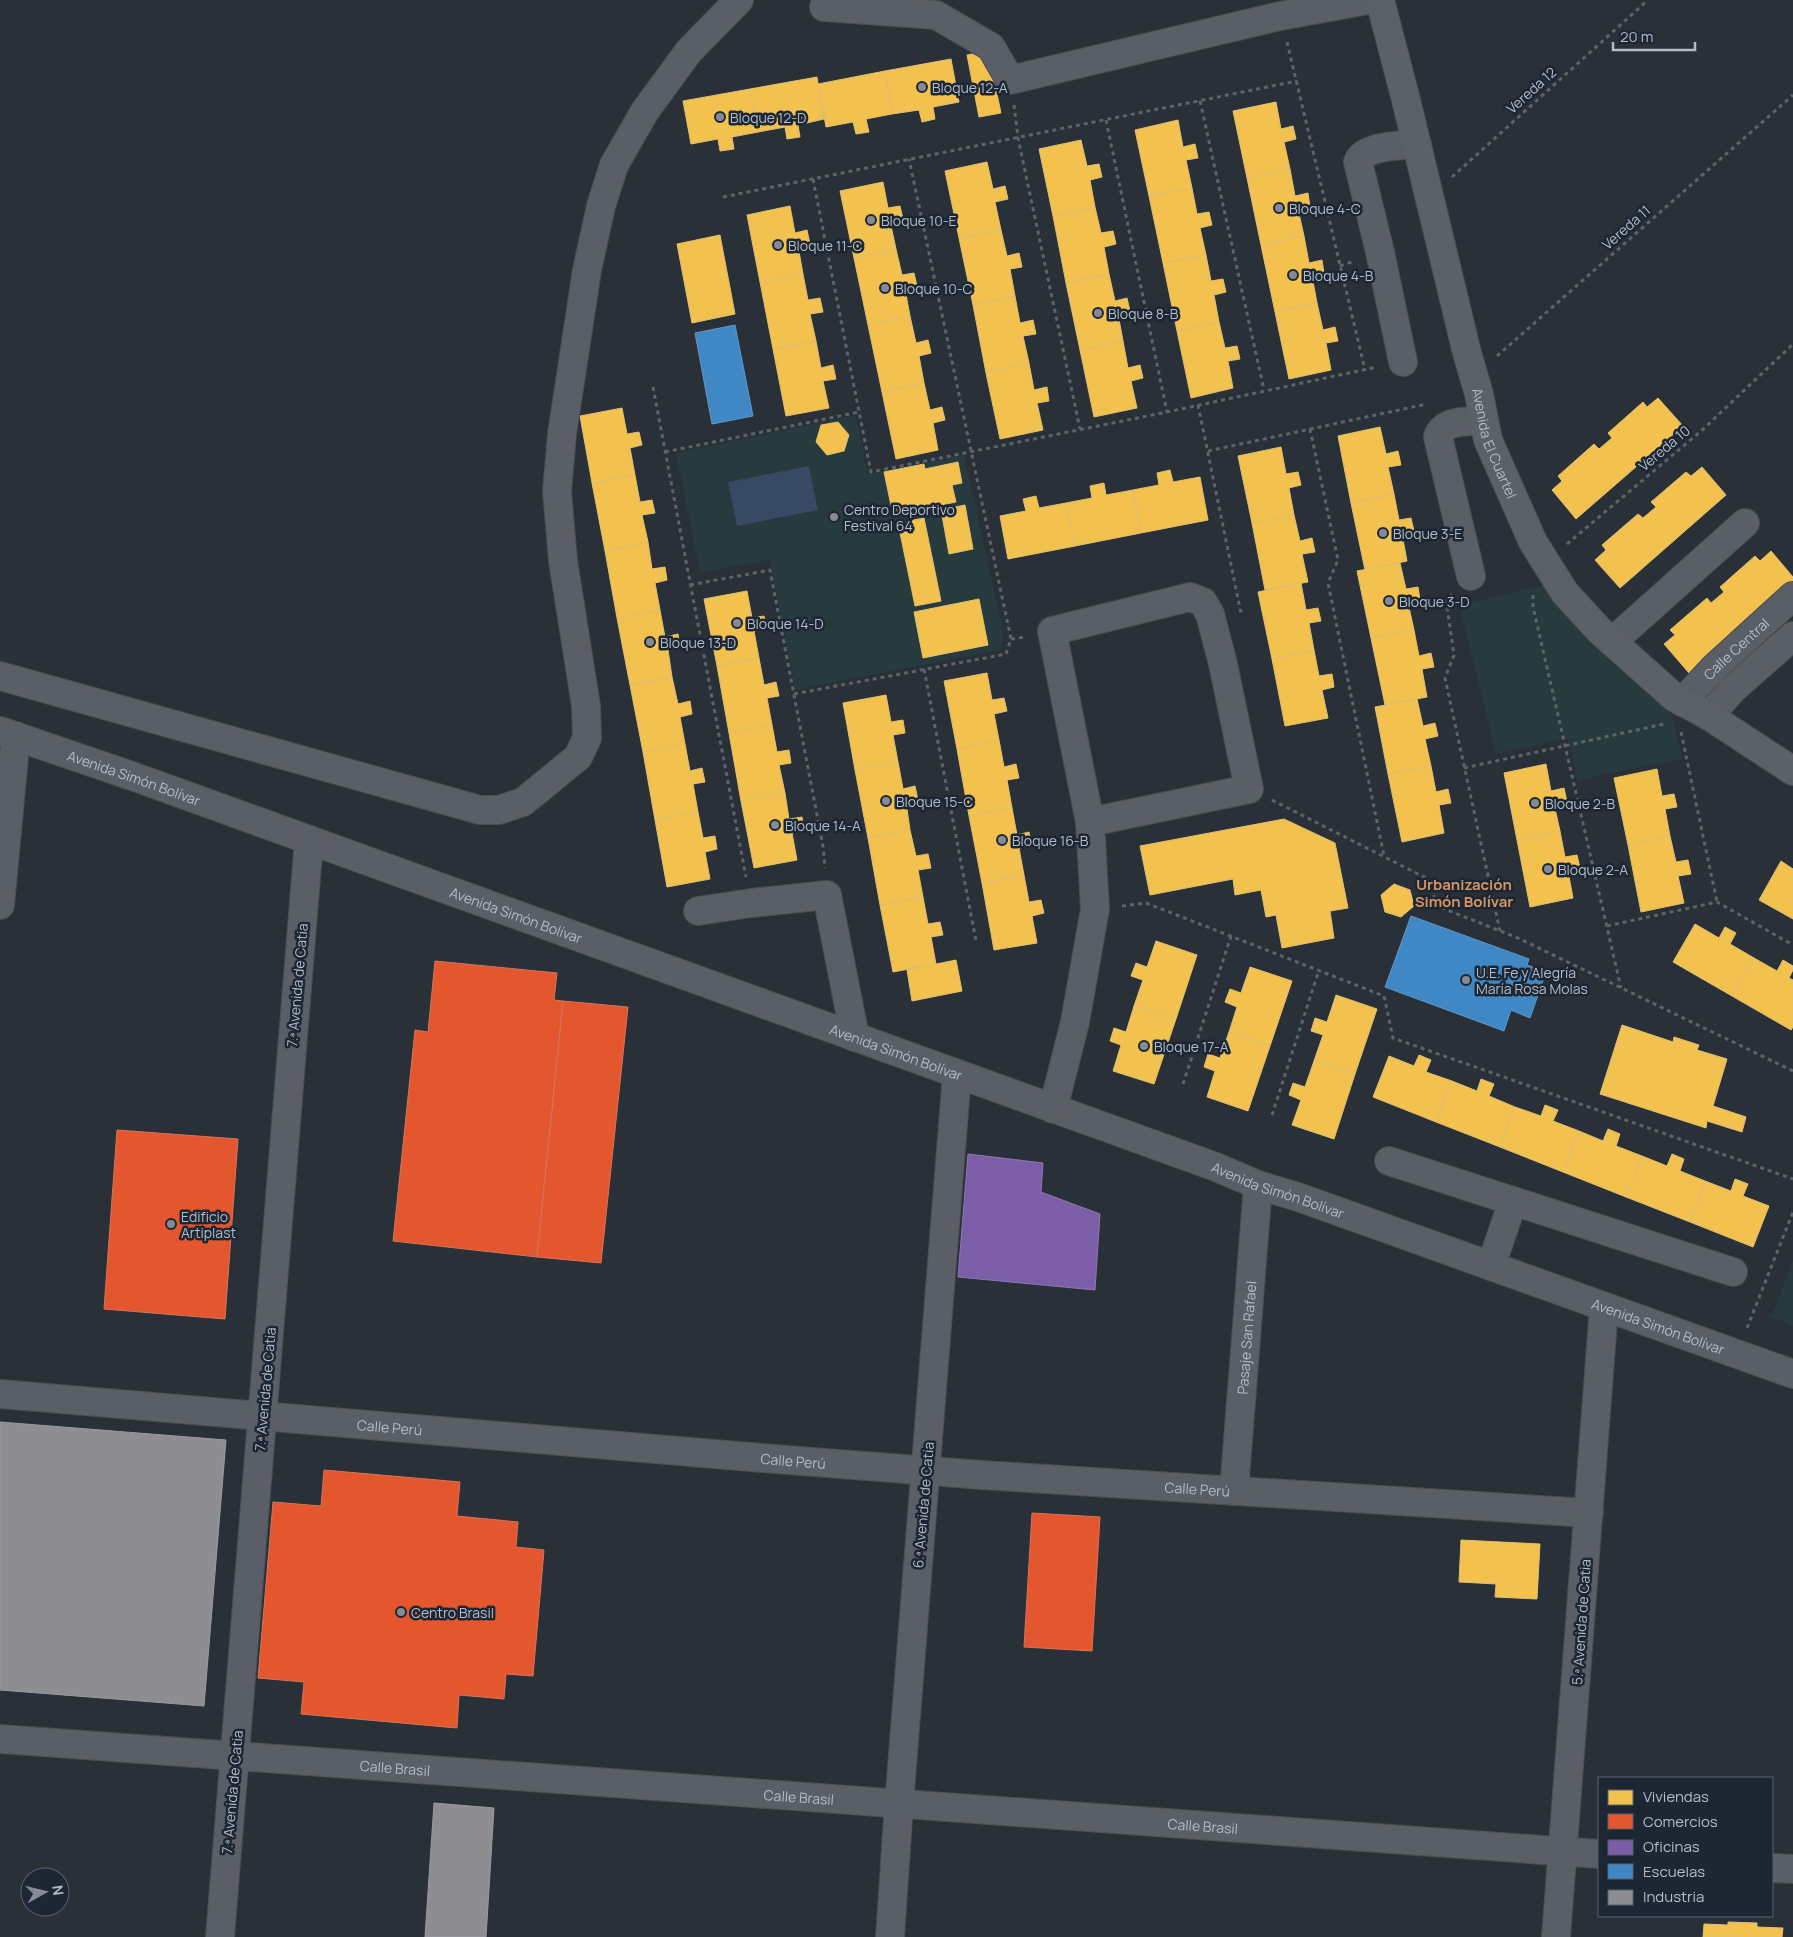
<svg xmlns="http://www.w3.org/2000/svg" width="1793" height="1937" viewBox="0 0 1793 1937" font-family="Manrope,sans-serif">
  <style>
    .green { fill: #273a3e }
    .water { fill: #384963 }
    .homes { fill: #f2c14e; stroke: #dfc073 }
    .shops { fill: #e4572e; stroke: #d6755c }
    .offices { fill: #7b5ea7; stroke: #8c7ab1 }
    .schools { fill: #3f88c5; stroke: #6298c6 }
    .industry { fill: #8d8d92; stroke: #999ba2 }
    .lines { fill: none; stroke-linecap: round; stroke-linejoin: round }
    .minor-casing { stroke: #484c53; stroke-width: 30 }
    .major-casing { stroke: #484c55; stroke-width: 30 }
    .path { stroke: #5d636a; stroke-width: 3; stroke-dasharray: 4 4; stroke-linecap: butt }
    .minor { stroke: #5a5e66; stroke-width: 28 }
    .major { stroke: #5c6168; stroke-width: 28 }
    .poi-dot { fill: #848b96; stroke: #1d2633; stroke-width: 2 }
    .labels { text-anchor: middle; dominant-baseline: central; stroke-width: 5; stroke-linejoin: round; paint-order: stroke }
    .poi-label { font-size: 14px; fill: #b4bcc9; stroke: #1d2633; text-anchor: start }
    .street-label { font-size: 14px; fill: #b4bcc9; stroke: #1d2633 }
    .neighbourhood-label { font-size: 15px; font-weight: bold; fill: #d59563; stroke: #1d2633 }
  </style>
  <rect width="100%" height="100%" fill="#2a3038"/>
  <!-- green -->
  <g class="green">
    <polygon points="856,415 868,474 964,455 1004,636 999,650 795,690 770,560 700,572 676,453"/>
    <polygon points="1545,585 1585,634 1672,714 1682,759 1578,780 1568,738 1496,754 1459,605"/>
    <polygon points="1793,1261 1793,1326 1771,1317"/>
  </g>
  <!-- water -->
  <polygon class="water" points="809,466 818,510 737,526 728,482"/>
  <!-- homes -->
  <g class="homes">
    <polygon points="988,51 1001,113 979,117 967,55"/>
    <polygon points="951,59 959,102 933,107 935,119 922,122 919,110 892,114 885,71"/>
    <polygon points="885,71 892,114 866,119 869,132 856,134 853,122 826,127 818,84"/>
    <polygon points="817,77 824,119 798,125 800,137 787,139 785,127 758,132 750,89"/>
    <polygon points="750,89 758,132 732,137 734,149 720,151 718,139 691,144 683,101"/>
    <polygon points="1276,102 1281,129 1293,126 1296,139 1284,142 1290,169 1247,178 1233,111"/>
    <polygon points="1178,120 1183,147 1195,144 1198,158 1186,160 1192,188 1149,196 1135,130"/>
    <polygon points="1081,140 1087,166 1099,164 1102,177 1090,180 1095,207 1053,216 1039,149"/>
    <polygon points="987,162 993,189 1005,186 1008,199 995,202 1001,230 959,238 945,171"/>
    <polygon points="1290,169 1295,196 1308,193 1310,207 1298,209 1304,236 1261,245 1247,178"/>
    <polygon points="883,182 888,208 900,206 903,219 890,221 896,249 854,258 840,191"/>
    <polygon points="1192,188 1197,214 1209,212 1212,225 1200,228 1206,255 1163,263 1149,196"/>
    <polygon points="790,206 795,233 807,230 810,244 798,246 803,274 760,282 747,215"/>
    <polygon points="1095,207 1101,233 1113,231 1116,244 1104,247 1109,274 1066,283 1053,216"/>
    <polygon points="1001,230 1007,256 1019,253 1022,267 1010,269 1015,296 973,305 959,238"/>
    <polygon points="720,235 735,314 692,323 677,244"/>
    <polygon points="1304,236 1309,263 1322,260 1324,273 1312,276 1317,303 1275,312 1261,245"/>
    <polygon points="896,249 902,275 914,273 917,286 905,289 910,316 868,325 854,258"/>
    <polygon points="1206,255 1211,281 1223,279 1226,292 1214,295 1219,322 1177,331 1163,263"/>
    <polygon points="803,274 808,300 820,298 823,312 810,314 816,341 773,349 760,282"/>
    <polygon points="1109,274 1115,301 1127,298 1130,311 1118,314 1123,341 1080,350 1066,283"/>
    <polygon points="1015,296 1020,323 1033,320 1036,334 1023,336 1029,363 986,373 973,305"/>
    <polygon points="1317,303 1323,330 1335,327 1338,341 1326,343 1331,370 1289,379 1275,312"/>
    <polygon points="910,316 916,343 928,340 931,353 919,356 924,383 882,392 868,325"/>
    <polygon points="1219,322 1225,348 1237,346 1240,359 1228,361 1233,388 1191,398 1177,331"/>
    <polygon points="816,341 821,368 833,365 836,379 823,381 829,408 786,416 773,349"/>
    <polygon points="1123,341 1128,368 1140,365 1143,378 1131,381 1137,408 1094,417 1080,350"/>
    <polygon points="1029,363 1034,390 1047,387 1049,401 1037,403 1043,430 1000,439 986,373"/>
    <polygon points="924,383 930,410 942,407 945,420 933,423 938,450 896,459 882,392"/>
    <polygon points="1658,398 1683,426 1576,519 1552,490 1562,481 1558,476 1594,444 1599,449 1612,438 1608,433 1643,402 1647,407"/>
    <polygon points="622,408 627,434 639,432 642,445 630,448 635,475 592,483 580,416"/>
    <polygon points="838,422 849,435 844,451 827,455 816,442 821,425"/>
    <polygon points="1380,427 1386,454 1398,451 1401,465 1388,467 1394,494 1351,503 1338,436"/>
    <polygon points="1281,447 1286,474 1298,472 1301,485 1289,488 1294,515 1252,523 1238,456"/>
    <polygon points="958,462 962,483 952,485 956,502 893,515 884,472 924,464 925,469"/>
    <polygon points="1702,467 1726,495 1620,588 1595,560 1606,550 1602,545 1638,514 1643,518 1656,507 1651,502 1686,472 1691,476"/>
    <polygon points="1170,470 1173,482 1200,477 1208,520 1141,533 1133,490 1159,485 1157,473"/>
    <polygon points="635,475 640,502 652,500 655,513 642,515 648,542 605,551 592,483"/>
    <polygon points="1104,483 1106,495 1133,490 1141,533 1075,546 1066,503 1092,498 1090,486"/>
    <polygon points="1394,494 1399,520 1411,518 1414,531 1402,534 1407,561 1365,570 1351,503"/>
    <polygon points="1036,496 1039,508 1066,503 1075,546 1008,559 1000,516 1026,511 1023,499"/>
    <polygon points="965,505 973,549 949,554 941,510"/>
    <polygon points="1294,515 1300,541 1312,538 1315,552 1302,554 1308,582 1265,590 1252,523"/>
    <polygon points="924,518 941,601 915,606 898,523"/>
    <polygon points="648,542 652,569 665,567 667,580 655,583 660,610 617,618 605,551"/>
    <polygon points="1771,551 1793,577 1793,582 1689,673 1664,644 1675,635 1670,630 1707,598 1711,603 1724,592 1720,587 1755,556 1760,561"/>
    <polygon points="1400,563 1406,589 1418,587 1420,600 1408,603 1414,630 1371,638 1357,571"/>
    <polygon points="1301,583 1306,610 1318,608 1321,621 1309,623 1314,650 1272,659 1258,592"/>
    <polygon points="747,591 752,618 764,616 767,629 754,631 759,658 717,666 704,599"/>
    <polygon points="979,599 988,645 923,658 914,612"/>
    <polygon points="660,610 665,637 678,634 680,648 668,650 672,677 630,685 617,618"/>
    <polygon points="1414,630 1419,656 1431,653 1434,667 1422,669 1427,697 1385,705 1371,638"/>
    <polygon points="1314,650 1319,676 1332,674 1334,687 1322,690 1328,718 1285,726 1272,659"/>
    <polygon points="759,658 764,685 776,682 779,696 767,698 772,725 729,733 717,666"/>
    <polygon points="987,673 992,700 1004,698 1007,711 994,714 999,740 957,749 944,681"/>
    <polygon points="672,677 678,704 690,701 692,714 680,717 685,744 643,752 630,685"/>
    <polygon points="886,695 891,722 903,720 905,733 893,735 898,762 855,770 843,703"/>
    <polygon points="1417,699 1423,726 1435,723 1438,736 1425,739 1431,766 1388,774 1375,707"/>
    <polygon points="772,725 777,752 789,750 791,763 779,765 785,793 741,801 729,733"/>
    <polygon points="999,740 1004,767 1016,764 1019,778 1007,780 1012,808 969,816 957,749"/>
    <polygon points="685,744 690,771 702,768 705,782 693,784 698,812 655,820 643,752"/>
    <polygon points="898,762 903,789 915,786 918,800 906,802 910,830 868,838 855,770"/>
    <polygon points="1546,764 1551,791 1564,788 1567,802 1554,804 1560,831 1517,840 1504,773"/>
    <polygon points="1431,766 1436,792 1448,789 1451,803 1439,805 1444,833 1402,842 1388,774"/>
    <polygon points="1657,769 1662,796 1674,794 1677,807 1665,809 1670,836 1628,845 1614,778"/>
    <polygon points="785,793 789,819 802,817 804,830 792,833 797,860 754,868 741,801"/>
    <polygon points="1012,808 1017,835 1029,832 1032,846 1019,848 1024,875 982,883 969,816"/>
    <polygon points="698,812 703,838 715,836 717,849 705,852 710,879 667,887 655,820"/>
    <polygon points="1284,819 1335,843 1348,908 1330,911 1334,938 1282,948 1276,915 1266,917 1261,890 1235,895 1233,879 1150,895 1140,846"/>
    <polygon points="910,830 916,856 928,854 931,868 918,870 923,897 880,905 868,838"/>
    <polygon points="1560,831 1565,857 1577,855 1580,868 1568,871 1573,898 1530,907 1517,840"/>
    <polygon points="1670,836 1676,862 1688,860 1691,874 1678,876 1684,903 1641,912 1628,845"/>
    <polygon points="1781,861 1793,869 1793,919 1759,900"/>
    <polygon points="1024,875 1029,902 1041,900 1044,913 1032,916 1037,943 994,950 982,883"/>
    <polygon points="1394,884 1410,890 1414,906 1401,917 1385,912 1381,895"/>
    <polygon points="923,897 928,924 940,922 943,935 931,937 936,964 893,972 880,905"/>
    <polygon points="1695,924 1719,938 1725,927 1736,933 1730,944 1754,958 1732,996 1673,962"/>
    <polygon points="1156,941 1197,955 1176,1019 1134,1006 1143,980 1131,976 1136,963 1147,967"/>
    <polygon points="1754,958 1777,971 1783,960 1793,966 1793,970 1789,978 1793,980 1793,1027 1791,1030 1732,996"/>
    <polygon points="956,960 962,991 912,1001 907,970"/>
    <polygon points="1250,967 1292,981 1270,1046 1229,1032 1237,1007 1225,1002 1230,989 1241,993"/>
    <polygon points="1336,995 1377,1009 1355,1074 1314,1061 1323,1035 1311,1031 1315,1018 1327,1022"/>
    <polygon points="1134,1006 1176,1019 1154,1084 1113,1071 1121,1045 1110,1041 1114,1028 1126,1032"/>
    <polygon points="1622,1025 1673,1042 1674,1037 1699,1045 1697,1050 1727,1059 1713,1106 1746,1117 1742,1132 1707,1121 1706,1128 1600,1094"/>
    <polygon points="1229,1032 1270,1046 1248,1111 1207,1097 1215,1071 1204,1067 1208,1054 1220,1058"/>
    <polygon points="1419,1055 1431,1060 1426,1072 1452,1081 1436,1122 1373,1097 1389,1056 1414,1066"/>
    <polygon points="1314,1061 1355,1074 1334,1139 1292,1125 1301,1100 1289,1095 1293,1083 1305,1087"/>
    <polygon points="1481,1079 1494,1084 1489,1096 1515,1107 1500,1147 1436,1122 1452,1081 1477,1091"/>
    <polygon points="1545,1105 1558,1110 1553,1121 1579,1131 1563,1172 1500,1147 1515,1107 1541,1116"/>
    <polygon points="1608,1129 1620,1134 1616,1146 1642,1156 1626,1197 1563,1172 1579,1131 1603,1141"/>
    <polygon points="1672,1154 1684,1159 1680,1171 1705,1181 1690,1222 1626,1197 1642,1156 1667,1166"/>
    <polygon points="1735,1179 1748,1184 1743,1196 1769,1206 1753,1247 1690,1222 1705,1181 1731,1191"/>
    <polygon points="1461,1540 1540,1544 1537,1599 1495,1597 1496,1584 1459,1582"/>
    <polygon points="1728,1922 1757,1923 1757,1927 1783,1928 1782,1937 1703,1937 1704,1924 1728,1925"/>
  </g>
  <!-- shops -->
  <g class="shops">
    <polygon points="435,961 557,973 554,1000 563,1001 537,1257 393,1241 415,1030 428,1032"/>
    <polygon points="563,1001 628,1007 601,1263 537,1257"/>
    <polygon points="117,1130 238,1139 225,1319 104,1309"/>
    <polygon points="324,1470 460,1482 457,1516 518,1522 516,1547 544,1550 533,1676 506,1674 504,1699 459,1695 457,1728 301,1714 304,1682 258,1678 273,1502 321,1506"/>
    <polygon points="1032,1513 1100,1517 1092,1651 1024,1647"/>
  </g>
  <!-- offices -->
  <polygon class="offices" points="968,1154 1043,1163 1041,1192 1100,1214 1095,1290 958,1277"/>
  <!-- schools -->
  <g class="schools">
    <polygon points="735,325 753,416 712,424 695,333"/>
    <polygon points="1411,916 1529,959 1527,965 1546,972 1530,1018 1511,1010 1504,1031 1385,987"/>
  </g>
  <!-- industry -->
  <g class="industry">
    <polygon points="0,1422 226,1440 204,1706 0,1690"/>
    <polygon points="434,1803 494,1808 486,1937 425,1937"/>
  </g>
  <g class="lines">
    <defs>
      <g id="minor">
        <polyline points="824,7 936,15 991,47 1010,80 1280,16 1368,0"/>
        <path d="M1403 362 1380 252 1358 162C1363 146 1402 145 1417 144"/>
        <path d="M1471 576 1438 437C1443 420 1469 421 1483 421"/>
        <polyline points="1612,642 1745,523"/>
        <polyline points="0,676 480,810 499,810 523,802 578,757 587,738 586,706 563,561 557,491 562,434 587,270 601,206 614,165 645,111 689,51 739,0"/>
        <path id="s1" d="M1682 702 1715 667 1793 596"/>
        <polyline points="1709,716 1733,689 1793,636"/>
        <path id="s2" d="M0 731 132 776 1216 1167 1258 1185 1298 1197 1793 1374"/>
        <polyline points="0,905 16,736"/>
        <polyline points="698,911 751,903 827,895 855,1037"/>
        <polyline points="1053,1109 1075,1022 1095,909 1090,822 1052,631 1190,597 1203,602 1210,614 1223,664 1249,789 1090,822"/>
        <polyline points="1389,1161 1733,1272"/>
        <polyline points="1491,1266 1513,1201"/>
        <path id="s3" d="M0 1394 750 1457 982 1475 1589 1513"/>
        <path id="s4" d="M1234 1491 1258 1185"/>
        <path id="s5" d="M0 1739 1599 1854"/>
        <polyline points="1772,1868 1793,1869"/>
        <polyline points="220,1937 309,840"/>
        <polyline points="890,1937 899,1804 957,1074"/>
        <polyline points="1556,1937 1604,1307"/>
      </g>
      <g id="major">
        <path id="s6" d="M1380 0 1406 100 1467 353 1479 394 1488 440 1533 542 1565 593 1599 630 1674 697 1709 716 1793 771"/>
      </g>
    </defs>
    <!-- minor casing -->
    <use href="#minor" class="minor-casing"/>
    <!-- major casing -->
    <use href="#major" class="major-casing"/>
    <!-- path -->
    <g class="path">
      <polyline points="1287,42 1365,370"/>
      <polyline points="1200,101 1264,390"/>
      <polyline points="1014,105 1018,138 1080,429"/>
      <polyline points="1106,120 1167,412"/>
      <polyline points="1452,177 1648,0"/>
      <polyline points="813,179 871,472 1167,412 1377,367"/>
      <polyline points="723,197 1297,81"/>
      <polyline points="1340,266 1354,261"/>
      <polyline points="1497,356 1793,95"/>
      <polyline points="653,387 746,877"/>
      <polyline points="1198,405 1241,613"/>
      <polyline points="1310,429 1338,560 1328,583 1384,856"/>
      <polyline points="1208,451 1427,404"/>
      <polyline points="665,452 859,412"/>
      <polyline points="1567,544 1700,432 1793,344"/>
      <polyline points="690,585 770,570 823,846 825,868"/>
      <polyline points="1452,594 1446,600 1454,655 1445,678 1500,931"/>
      <polyline points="1533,595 1533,607 1621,988"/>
      <polyline points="1011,639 1025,637"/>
      <polyline points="924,669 976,941"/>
      <polyline points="794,694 1006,654 1011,639 909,159"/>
      <polyline points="1681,732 1717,902"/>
      <polyline points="1464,768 1664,724"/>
      <polyline points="1272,800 1428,879 1437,906 1518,938 1793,1071"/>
      <polyline points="1122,906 1146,903 1384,996 1393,1038 1793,1179"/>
      <polyline points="1607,926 1717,902 1793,945"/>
      <polyline points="1183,1084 1231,936"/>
      <polyline points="1272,1115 1319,970"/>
      <polyline points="1747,1328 1793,1212"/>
    </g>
    <!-- minor -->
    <use href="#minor" class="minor"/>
    <!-- major -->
    <use href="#major" class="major"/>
  </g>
  <!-- markers -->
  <g class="poi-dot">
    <circle cx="922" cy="87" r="5"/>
    <circle cx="720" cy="117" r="5"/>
    <circle cx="1279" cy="208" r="5"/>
    <circle cx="871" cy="220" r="5"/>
    <circle cx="778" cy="245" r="5"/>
    <circle cx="1293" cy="275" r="5"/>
    <circle cx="885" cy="288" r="5"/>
    <circle cx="1098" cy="313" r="5"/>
    <circle cx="834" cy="517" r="5"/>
    <circle cx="1383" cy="533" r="5"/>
    <circle cx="1389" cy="601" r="5"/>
    <circle cx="737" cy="623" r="5"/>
    <circle cx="650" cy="642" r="5"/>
    <circle cx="886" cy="801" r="5"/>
    <circle cx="1535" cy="803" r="5"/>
    <circle cx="775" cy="825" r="5"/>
    <circle cx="1002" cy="840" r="5"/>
    <circle cx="1548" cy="869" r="5"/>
    <circle cx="1466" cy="980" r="5"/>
    <circle cx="1144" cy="1046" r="5"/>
    <circle cx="171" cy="1224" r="5"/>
    <circle cx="401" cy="1612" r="5"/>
  </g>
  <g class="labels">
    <!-- poi labels -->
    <g class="poi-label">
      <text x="932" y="87">Bloque 12-A</text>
      <text x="730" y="117">Bloque 12-D</text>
      <text x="1289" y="208">Bloque 4-C</text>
      <text x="881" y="220">Bloque 10-E</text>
      <text x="788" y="245">Bloque 11-C</text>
      <text x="1303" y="275">Bloque 4-B</text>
      <text x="895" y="288">Bloque 10-C</text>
      <text x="1108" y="313">Bloque 8-B</text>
      <text x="844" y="509">Centro Deportivo<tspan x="844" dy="16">Festival 64</tspan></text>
      <text x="1393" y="533">Bloque 3-E</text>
      <text x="1399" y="601">Bloque 3-D</text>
      <text x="747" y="623">Bloque 14-D</text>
      <text x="660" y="642">Bloque 13-D</text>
      <text x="896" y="801">Bloque 15-C</text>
      <text x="1545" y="803">Bloque 2-B</text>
      <text x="785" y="825">Bloque 14-A</text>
      <text x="1012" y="840">Bloque 16-B</text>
      <text x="1558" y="869">Bloque 2-A</text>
      <text x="1476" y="972">U.E. Fe y Alegría<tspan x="1476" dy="16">María Rosa Molas</tspan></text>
      <text x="1154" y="1046">Bloque 17-A</text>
      <text x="181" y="1216">Edificio<tspan x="181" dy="16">Artiplast</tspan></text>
      <text x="411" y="1612">Centro Brasil</text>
    </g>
    <!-- street labels -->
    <g class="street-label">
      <text transform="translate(1531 90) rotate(-42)">Vereda 12</text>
      <text transform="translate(1626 227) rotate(-41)">Vereda 11</text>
      <text stroke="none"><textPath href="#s6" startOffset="458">Avenida El Cuartel</textPath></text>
      <text transform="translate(1664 448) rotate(-40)">Vereda 10</text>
      <text stroke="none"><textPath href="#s1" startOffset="76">Calle Central</textPath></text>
      <text stroke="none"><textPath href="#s2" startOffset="142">Avenida Simón Bolívar</textPath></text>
      <text stroke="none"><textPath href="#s2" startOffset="548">Avenida Simón Bolívar</textPath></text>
      <text transform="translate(297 985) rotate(-85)">7.ª Avenida de Catia</text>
      <text stroke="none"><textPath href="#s2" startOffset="952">Avenida Simón Bolívar</textPath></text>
      <text stroke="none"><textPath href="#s2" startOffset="1358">Avenida Simón Bolívar</textPath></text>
      <text stroke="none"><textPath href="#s2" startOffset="1762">Avenida Simón Bolívar</textPath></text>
      <text stroke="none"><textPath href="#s4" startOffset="154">Pasaje San Rafael</textPath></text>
      <text transform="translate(265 1389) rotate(-85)">7.ª Avenida de Catia</text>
      <text stroke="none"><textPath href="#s3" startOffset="391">Calle Perú</textPath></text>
      <text stroke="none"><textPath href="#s3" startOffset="796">Calle Perú</textPath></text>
      <text stroke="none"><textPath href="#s3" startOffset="1201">Calle Perú</textPath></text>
      <text transform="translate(923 1505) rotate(-85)">6.ª Avenida de Catia</text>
      <text transform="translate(1581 1622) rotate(-86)">5.ª Avenida de Catia</text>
      <text stroke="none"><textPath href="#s5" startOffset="396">Calle Brasil</textPath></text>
      <text transform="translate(232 1792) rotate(-85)">7.ª Avenida de Catia</text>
      <text stroke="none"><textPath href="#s5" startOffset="801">Calle Brasil</textPath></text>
      <text stroke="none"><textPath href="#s5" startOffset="1206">Calle Brasil</textPath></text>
    </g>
    <!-- neighbourhood labels -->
    <g class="neighbourhood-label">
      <text x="1464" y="884">Urbanización<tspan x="1464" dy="17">Simón Bolívar</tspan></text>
    </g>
  </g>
  <!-- legend -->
  <rect x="1598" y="1777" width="175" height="140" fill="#1d2633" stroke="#59626f"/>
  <rect x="1608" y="1790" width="25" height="15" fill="#f2c14e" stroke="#59626f"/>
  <text x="1643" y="1802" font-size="15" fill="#b4bcc9">Viviendas</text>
  <rect x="1608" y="1814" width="25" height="15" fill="#e4572e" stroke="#59626f"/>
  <text x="1643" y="1827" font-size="15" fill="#b4bcc9">Comercios</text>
  <rect x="1608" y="1840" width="25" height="15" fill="#7b5ea7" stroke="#59626f"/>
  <text x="1643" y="1852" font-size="15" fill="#b4bcc9">Oficinas</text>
  <rect x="1608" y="1864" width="25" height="15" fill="#3f88c5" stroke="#59626f"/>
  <text x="1643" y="1877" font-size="15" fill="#b4bcc9">Escuelas</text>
  <rect x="1608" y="1890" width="25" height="15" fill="#8d8d92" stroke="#59626f"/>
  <text x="1643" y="1902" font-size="15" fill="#b4bcc9">Industria</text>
  <!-- north arrow -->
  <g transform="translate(45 1892) rotate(82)"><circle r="24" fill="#1d2633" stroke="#59626f"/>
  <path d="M0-4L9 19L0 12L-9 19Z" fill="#848b96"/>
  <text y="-8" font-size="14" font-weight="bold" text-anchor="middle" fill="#b4bcc9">N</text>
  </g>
  <!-- scale -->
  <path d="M1613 42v8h82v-8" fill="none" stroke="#b4bcc9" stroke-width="2.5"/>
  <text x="1620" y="42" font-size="15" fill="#b4bcc9" stroke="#1d2633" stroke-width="4" paint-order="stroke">20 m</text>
</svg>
